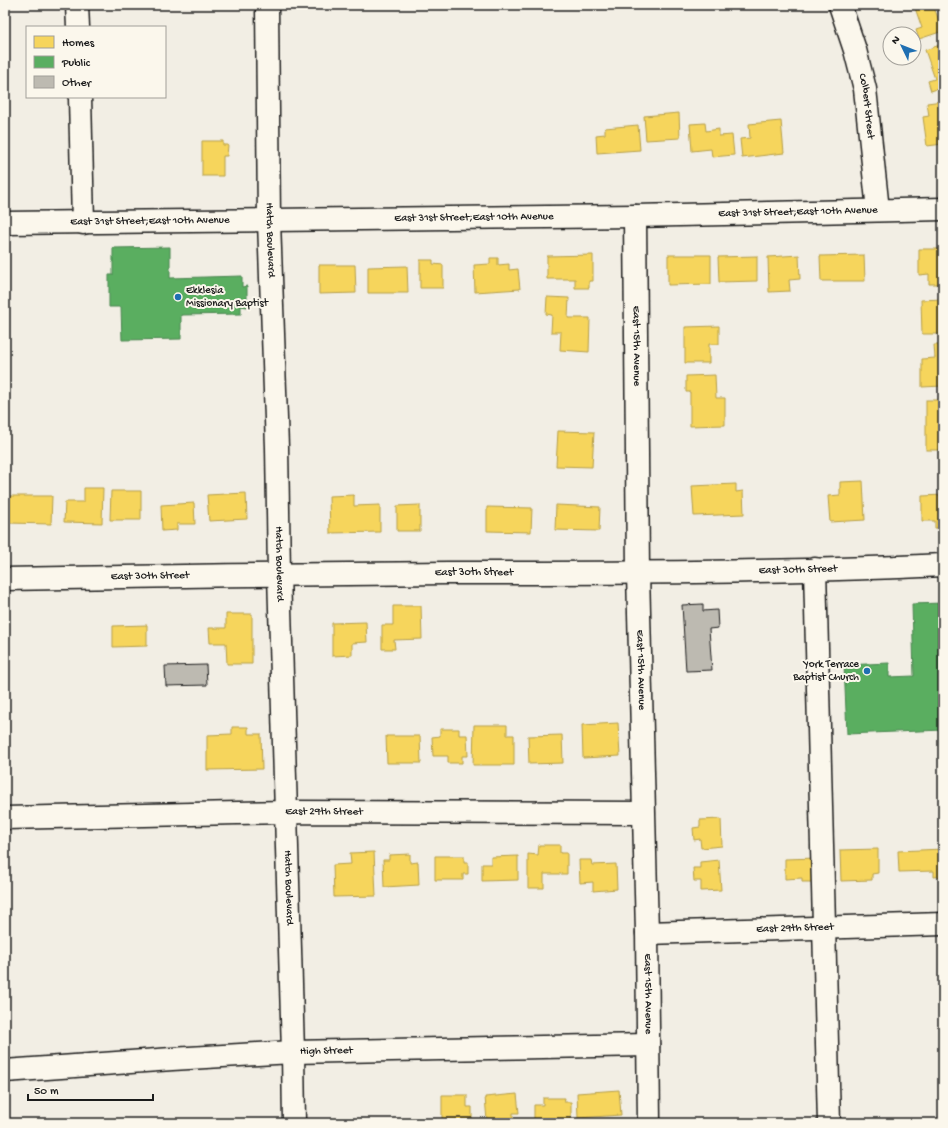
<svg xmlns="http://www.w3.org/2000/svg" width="948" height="1128" viewBox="0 0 948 1128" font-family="'Gochi Hand',sans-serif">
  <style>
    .homes { fill: #f6d55c; stroke: #b59e49 }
    .public { fill: #5aae61; stroke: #47824c }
    .building { fill: #bdbab1; stroke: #1c1c1c }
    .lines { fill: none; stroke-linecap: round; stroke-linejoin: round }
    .minor-casing { stroke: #1c1c1c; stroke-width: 25 }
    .major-casing { stroke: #1c1c1c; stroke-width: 25 }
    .minor { stroke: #fbf7ec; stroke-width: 22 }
    .major { stroke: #fbf7ec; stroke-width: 22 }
    .poi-dot { fill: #1f6fb2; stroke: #fbf7ec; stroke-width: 1.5 }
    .labels { text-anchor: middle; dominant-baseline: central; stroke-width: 4; stroke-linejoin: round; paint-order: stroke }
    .street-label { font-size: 11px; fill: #1c1c1c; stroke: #fbf7ec }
    .poi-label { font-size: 11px; fill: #1c1c1c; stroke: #fbf7ec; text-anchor: start }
  </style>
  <rect width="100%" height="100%" fill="#f2eee4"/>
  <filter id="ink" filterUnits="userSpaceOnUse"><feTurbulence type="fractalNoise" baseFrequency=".025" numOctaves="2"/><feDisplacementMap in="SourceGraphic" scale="8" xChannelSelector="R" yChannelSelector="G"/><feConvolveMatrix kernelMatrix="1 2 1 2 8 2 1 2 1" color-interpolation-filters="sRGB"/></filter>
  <g filter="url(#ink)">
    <!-- homes -->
    <g class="homes">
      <polygon points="914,5 933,5 943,31 919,39 916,30 922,28"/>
      <polygon points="943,44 943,87 931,91 928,81 935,79 925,50"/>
      <polygon points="942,101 943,108 943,144 927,146 923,117 929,116 927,103"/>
      <polygon points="679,113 680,138 646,140 644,116"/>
      <polygon points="781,121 784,153 742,158 740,139 750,138 749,124"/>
      <polygon points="705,123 706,131 719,129 719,136 732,135 734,155 712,157 711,149 692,151 690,124"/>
      <polygon points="638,125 640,150 597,153 596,135 605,134 605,128"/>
      <polygon points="202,141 223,141 223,145 228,145 227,156 223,156 223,176 202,176"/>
      <polygon points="919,249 939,249 939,252 943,252 943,284 929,284 929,274 919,275"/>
      <polygon points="593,255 593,281 589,281 589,288 575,288 575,279 547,279 547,256"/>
      <polygon points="668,255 711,255 711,284 668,285"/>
      <polygon points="799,255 800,279 789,280 790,291 769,292 768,257"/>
      <polygon points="864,255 865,281 821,281 820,256"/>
      <polygon points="757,256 757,281 719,282 718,257"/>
      <polygon points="490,258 498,258 498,265 509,264 509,270 518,269 520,289 475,292 474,265 490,264"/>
      <polygon points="420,260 433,260 433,264 443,265 443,288 420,288"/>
      <polygon points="319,265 355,265 356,293 319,294"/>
      <polygon points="407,266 408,293 368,293 368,267"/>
      <polygon points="547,297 569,298 568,318 590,318 589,352 560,350 561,332 551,332 552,315 546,314"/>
      <polygon points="943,299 943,334 922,334 921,300"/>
      <polygon points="719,326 719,344 709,344 709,363 685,363 685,327"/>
      <polygon points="934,345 943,345 943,386 922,387 922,359 935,358"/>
      <polygon points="715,375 716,398 725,398 725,425 690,426 690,392 686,392 686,376"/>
      <rect x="926" y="400" width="17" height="50"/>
      <polygon points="558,431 594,432 592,467 556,466"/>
      <polygon points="863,481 865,520 830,522 828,496 840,495 840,482"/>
      <polygon points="736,484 736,492 743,491 744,514 694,516 692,486"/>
      <polygon points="84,488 103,488 102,523 64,522 65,502 84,502"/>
      <polygon points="111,491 141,491 141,520 110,520"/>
      <polygon points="246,493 247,519 209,521 207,495"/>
      <polygon points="354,495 354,506 380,505 380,532 330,533 329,496"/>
      <polygon points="943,495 943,528 935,528 935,521 922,521 922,496"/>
      <polygon points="9,496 52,496 51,524 8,523"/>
      <polygon points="194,503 195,524 177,524 177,530 162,531 161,505"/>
      <polygon points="420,505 420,531 397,531 397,506"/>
      <polygon points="556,505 600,507 599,531 555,530"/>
      <polygon points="487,507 532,508 531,532 487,531"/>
      <polygon points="393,606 421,606 422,639 394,640 395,649 382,649 382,625 393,625"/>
      <polygon points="226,614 252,614 252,664 227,664 226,643 210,643 209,628 226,628"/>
      <polygon points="366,622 367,642 352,643 352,655 332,656 332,623"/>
      <polygon points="147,625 147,646 113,647 113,626"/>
      <polygon points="618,723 620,756 583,758 582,725"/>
      <polygon points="474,725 507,725 507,735 514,735 514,765 473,765"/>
      <polygon points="232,727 248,727 248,734 261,734 262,769 207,770 207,735 232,734"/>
      <polygon points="440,729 459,729 459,735 467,735 468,756 462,756 462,763 448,763 448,756 433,756 432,737 440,736"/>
      <polygon points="562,735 563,763 529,764 528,736"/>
      <polygon points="386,736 420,736 421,763 387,763"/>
      <polygon points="721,819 722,846 701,848 700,839 694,840 693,828 700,827 700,820"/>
      <polygon points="539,845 560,845 560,853 567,853 567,874 544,874 544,888 528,888 528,854 538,855"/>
      <polygon points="878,849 878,873 872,874 872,880 841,881 840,850"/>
      <polygon points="943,849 943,876 934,877 934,871 899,872 898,851"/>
      <polygon points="374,852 376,896 334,897 333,865 351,864 350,853"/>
      <polygon points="410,854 410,863 418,862 419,885 384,887 383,860 389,860 389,855"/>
      <polygon points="435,856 464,856 464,862 468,862 468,874 463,874 463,880 435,880"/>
      <polygon points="518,856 518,880 482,881 482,864 491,864 491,857"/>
      <polygon points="817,858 812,882 802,882 802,878 785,879 785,859"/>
      <polygon points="579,860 591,860 592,865 616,864 617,889 593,891 593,882 580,883"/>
      <polygon points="719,860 721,890 701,891 701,881 694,881 693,868 700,868 700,862"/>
      <polygon points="619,1090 621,1115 578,1118 577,1093"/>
      <polygon points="517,1094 519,1113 513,1113 513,1119 487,1121 485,1097"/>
      <polygon points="442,1095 467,1095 467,1107 472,1107 472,1123 442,1123"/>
      <polygon points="543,1098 565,1098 564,1102 571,1102 571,1123 534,1123 534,1105 543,1105"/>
    </g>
    <!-- public -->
    <g class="public">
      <polygon points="170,247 170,278 242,276 242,287 247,286 247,307 241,306 241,314 181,315 181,339 122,340 121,307 109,307 109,275 113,275 113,248"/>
      <polygon points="943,603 943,730 847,734 844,665 889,663 889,677 914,676 912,604"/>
    </g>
    <!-- building -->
    <g class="building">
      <polygon points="703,604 703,611 717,610 718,628 709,629 712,670 686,671 682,605"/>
      <polygon points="206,665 207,685 166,686 165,666"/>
    </g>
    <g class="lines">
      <defs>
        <g id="minor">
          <polyline points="77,5 78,27"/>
          <path id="s1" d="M840 5 855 50 865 89 878 210"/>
          <polyline points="80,97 83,223"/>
          <path id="s2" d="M635 216 638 573 647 933 649 1123"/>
          <path id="s3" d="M5 223 635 216 943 209"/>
          <polyline points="815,569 829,1123"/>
          <path id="s4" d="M5 579C153 576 300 574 448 573 613 573 778 573 943 565"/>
          <path id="s5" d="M5 818 286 812 643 813"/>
          <path id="s6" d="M647 933 943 924"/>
          <path id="s7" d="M5 1071 172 1059 293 1052 648 1045"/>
        </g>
        <g id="major">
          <path id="s8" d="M267 5 269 221 277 447 279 574 293 1052 294 1123"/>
        </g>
      </defs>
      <!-- minor casing -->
      <use href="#minor" class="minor-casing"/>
      <!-- major casing -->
      <use href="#major" class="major-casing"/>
      <!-- minor -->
      <use href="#minor" class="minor"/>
      <!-- major -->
      <use href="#major" class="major"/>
    </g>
  </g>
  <!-- markers -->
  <g class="poi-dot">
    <circle cx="178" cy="297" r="4"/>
    <circle cx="867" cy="671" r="4"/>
  </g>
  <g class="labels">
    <!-- street labels -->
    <g class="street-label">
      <text stroke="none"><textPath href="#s1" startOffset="105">Colbert Street</textPath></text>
      <text stroke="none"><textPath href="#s3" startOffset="793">East 31st Street;East 10th Avenue</textPath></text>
      <text stroke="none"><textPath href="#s3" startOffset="469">East 31st Street;East 10th Avenue</textPath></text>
      <text stroke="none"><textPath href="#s3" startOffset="145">East 31st Street;East 10th Avenue</textPath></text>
      <text stroke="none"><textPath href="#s8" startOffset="235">Hatch Boulevard</textPath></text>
      <text stroke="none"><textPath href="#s2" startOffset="130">East 15th Avenue</textPath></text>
      <text stroke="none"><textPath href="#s8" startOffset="559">Hatch Boulevard</textPath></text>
      <text stroke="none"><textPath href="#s4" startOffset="793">East 30th Street</textPath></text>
      <text stroke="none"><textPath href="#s4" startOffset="469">East 30th Street</textPath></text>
      <text stroke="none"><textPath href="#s4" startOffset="145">East 30th Street</textPath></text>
      <text stroke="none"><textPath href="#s2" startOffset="454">East 15th Avenue</textPath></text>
      <text stroke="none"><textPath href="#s5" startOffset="319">East 29th Street</textPath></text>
      <text stroke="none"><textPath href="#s8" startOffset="883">Hatch Boulevard</textPath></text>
      <text stroke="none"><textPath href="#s6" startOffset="148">East 29th Street</textPath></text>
      <text stroke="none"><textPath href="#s2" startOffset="778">East 15th Avenue</textPath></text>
      <text stroke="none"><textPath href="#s7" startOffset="322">High Street</textPath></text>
    </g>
    <!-- poi labels -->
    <g class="poi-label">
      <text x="186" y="291">Ekklesia<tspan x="186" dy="13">Missionary Baptist</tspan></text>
      <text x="859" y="665" text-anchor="end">York Terrace<tspan x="859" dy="13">Baptist Church</tspan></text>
    </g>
  </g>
  <!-- margin -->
  <rect width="948" height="1128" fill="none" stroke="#fbf7ec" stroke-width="20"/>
  <rect x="10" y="10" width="928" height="1108" fill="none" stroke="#1c1c1c" stroke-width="1.5" filter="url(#ink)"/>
  <!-- legend -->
  <rect x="26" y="26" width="140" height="72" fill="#fbf7ec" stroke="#a29f99"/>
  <rect x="34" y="36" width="20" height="12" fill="#f6d55c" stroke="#a29f99"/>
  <text x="62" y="46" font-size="12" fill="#1c1c1c">Homes</text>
  <rect x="34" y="56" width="20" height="12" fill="#5aae61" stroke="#a29f99"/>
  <text x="62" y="66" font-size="12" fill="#1c1c1c">Public</text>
  <rect x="34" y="76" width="20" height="12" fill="#bdbab1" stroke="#a29f99"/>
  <text x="62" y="86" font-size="12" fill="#1c1c1c">Other</text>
  <!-- north arrow -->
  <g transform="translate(902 46) rotate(313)"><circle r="19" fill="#fbf7ec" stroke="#a29f99"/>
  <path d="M0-3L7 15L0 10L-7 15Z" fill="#1f6fb2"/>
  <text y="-6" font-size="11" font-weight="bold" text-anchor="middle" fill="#1c1c1c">N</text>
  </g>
  <!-- scale -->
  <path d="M28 1094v6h125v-6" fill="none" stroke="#1c1c1c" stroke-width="2"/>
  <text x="34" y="1094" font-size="12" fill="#1c1c1c" stroke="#fbf7ec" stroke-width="3" paint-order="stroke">50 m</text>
</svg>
